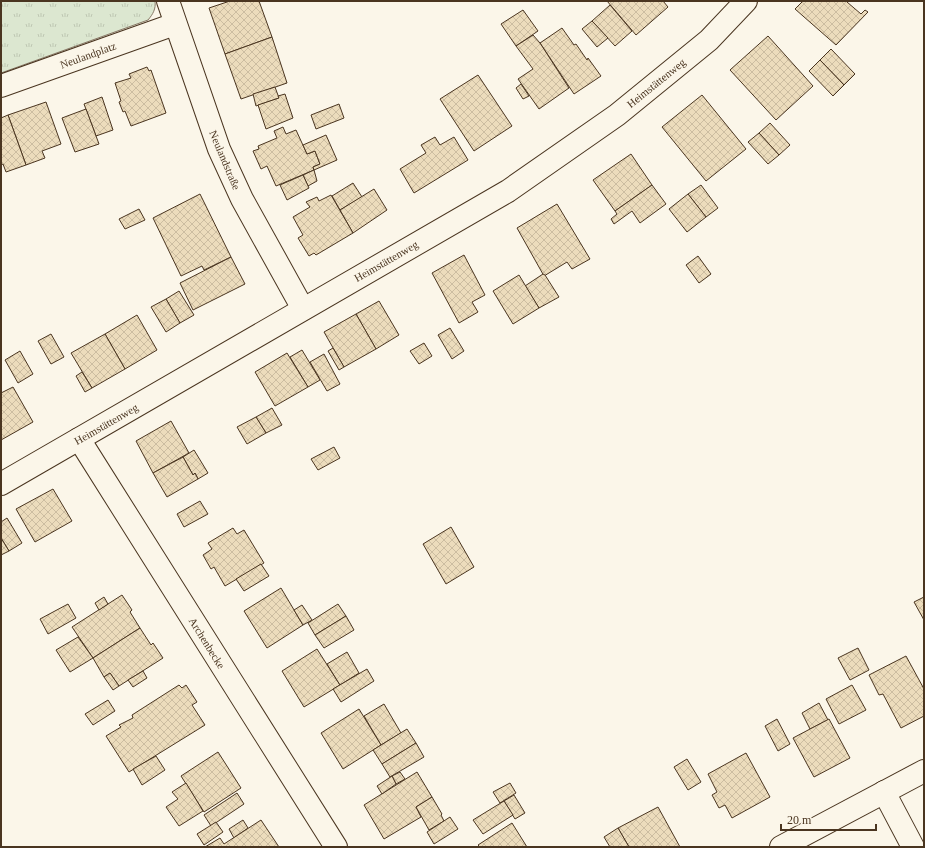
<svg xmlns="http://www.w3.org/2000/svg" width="925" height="848" viewBox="0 0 925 848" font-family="'Times New Roman',serif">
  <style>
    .grass { fill: url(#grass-tufts); stroke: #887966 }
    .building { fill: url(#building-cross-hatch); stroke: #4a3520 }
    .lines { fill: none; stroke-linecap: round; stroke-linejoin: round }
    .street-casing { stroke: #4a3520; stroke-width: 24 }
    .street { stroke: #fbf6e9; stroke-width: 22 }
    .labels { text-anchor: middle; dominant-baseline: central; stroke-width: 3; stroke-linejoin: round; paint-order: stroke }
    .street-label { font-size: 11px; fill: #4a3520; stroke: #fbf6e9 }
  </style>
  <defs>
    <pattern id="grass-tufts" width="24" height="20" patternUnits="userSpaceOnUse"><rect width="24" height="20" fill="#dce7d0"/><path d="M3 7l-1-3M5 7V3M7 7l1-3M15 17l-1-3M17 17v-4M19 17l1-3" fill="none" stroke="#bec7b2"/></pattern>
    <pattern id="building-cross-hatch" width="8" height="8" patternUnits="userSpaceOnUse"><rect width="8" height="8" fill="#ecdcbc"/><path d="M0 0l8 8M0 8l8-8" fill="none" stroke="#ccbda1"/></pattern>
  </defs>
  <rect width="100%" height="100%" fill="#fbf6e9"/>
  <!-- grass -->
  <path class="grass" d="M1 1H155C156 9 153 14 148 20L1 73Z"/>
  <!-- building -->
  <g class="building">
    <polygon points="230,1 259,1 272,37 225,54 209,8"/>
    <polygon points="607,1 663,1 668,7 636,35"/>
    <polygon points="803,1 848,1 847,2 861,14 865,10 868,12 836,45 795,9"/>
    <polygon points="610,5 632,31 615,46 592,21"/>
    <polygon points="523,10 538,31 516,46 501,24"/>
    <polygon points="592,21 608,38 597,47 582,29"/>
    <polygon points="562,28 574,45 576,44 587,60 588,58 601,76 574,94 540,43"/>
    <polygon points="533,35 540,43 569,88 539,109 518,79 533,69 516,46"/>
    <polygon points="768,36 813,86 776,120 730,70"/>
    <polygon points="272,37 287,83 241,99 225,54"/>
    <polygon points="831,49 855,74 844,85 820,60"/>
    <polygon points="820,60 844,85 833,96 809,71"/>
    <polygon points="147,67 149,71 151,70 166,113 131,126 125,111 123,112 119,102 121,101 115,83 131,78 129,74"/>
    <polygon points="478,75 512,126 474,151 440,99"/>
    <polygon points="521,84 529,96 523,99 516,88"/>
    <polygon points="275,87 279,98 256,106 253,94"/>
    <polygon points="285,94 293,118 266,129 258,105 279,98 278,96"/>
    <polygon points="702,95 746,149 706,181 662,127"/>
    <polygon points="102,97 113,130 96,136 84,104"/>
    <polygon points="46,102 61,144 42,151 45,158 26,165 8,115"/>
    <polygon points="339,104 344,118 316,129 311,115"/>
    <polygon points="86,109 99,144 75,152 62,118"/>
    <polygon points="8,115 26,165 6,172 3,164 1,165 1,118"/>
    <polygon points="770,123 790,145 779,155 759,133"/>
    <polygon points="283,127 286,134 296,130 307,154 315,151 320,164 313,167 314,170 276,186 267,166 261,169 253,151 259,149 258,146 277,138 274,131"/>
    <polygon points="759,133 779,155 768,164 748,142"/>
    <polygon points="326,135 337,160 314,170 313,167 320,164 315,151 307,154 303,145"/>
    <polygon points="435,137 440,145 454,137 468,160 414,193 400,169 426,153 421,145"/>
    <polygon points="631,154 652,185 615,211 593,180"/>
    <polygon points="314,170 317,181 308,186 303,175"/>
    <polygon points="303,175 309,188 287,200 280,185"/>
    <polygon points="353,183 362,197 340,210 332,196"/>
    <polygon points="652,185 666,204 640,223 632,211 614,224 611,219 617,214 615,211"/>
    <polygon points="701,185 718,208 706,217 688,194"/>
    <polygon points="374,189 387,210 353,233 340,210"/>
    <polygon points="200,194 231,257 204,270 202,266 181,276 153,218"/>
    <polygon points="688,194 706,217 687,232 669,209"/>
    <polygon points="331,195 353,233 316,255 314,253 309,256 298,238 303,235 293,217 310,207 306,202 317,197 319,201"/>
    <polygon points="557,204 590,259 572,269 567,262 544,276 517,228"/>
    <polygon points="139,209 145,220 125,229 119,219"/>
    <polygon points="464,255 485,295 472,302 478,312 459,323 432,273"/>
    <polygon points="698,256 711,274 699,283 686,265"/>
    <polygon points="231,257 245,284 193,310 180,283"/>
    <polygon points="543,274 545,275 559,297 539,308 525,286"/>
    <polygon points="519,275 539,308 513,324 493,291"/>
    <polygon points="179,291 194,315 180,323 166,299"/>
    <polygon points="166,299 180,323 166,332 151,307"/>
    <polygon points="379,301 399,335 376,349 356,314"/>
    <polygon points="356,314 376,349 344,367 324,332"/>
    <polygon points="137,315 157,350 125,369 105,334"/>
    <polygon points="450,328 464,351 452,359 438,335"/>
    <polygon points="51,334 64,357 51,364 38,341"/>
    <polygon points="105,334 125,369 92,388 71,353"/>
    <polygon points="424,343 432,356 419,364 410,351"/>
    <polygon points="333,348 344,367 339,370 328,351"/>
    <polygon points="302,350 320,380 308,387 290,357"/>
    <polygon points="20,351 33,374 18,383 5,360"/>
    <polygon points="287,353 308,387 275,406 255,372"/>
    <polygon points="324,354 340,384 327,391 310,362"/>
    <polygon points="82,372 92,388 85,392 76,376"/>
    <polygon points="13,387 33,422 1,440 1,393"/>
    <polygon points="272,408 282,425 266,433 256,417"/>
    <polygon points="256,417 266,433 247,444 237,427"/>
    <polygon points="171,421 189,453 153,473 136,441"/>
    <polygon points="334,447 340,458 318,470 311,459"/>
    <polygon points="194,450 208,473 198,479 195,473 193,475 183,457"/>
    <polygon points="183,457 193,475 195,473 198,479 167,497 153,473"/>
    <polygon points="53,489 72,521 35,542 16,509"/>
    <polygon points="200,501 208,514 184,527 177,514"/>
    <polygon points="7,518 22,543 9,551 1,538 1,522"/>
    <polygon points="451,527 474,567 446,584 423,544"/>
    <polygon points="233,528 237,534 244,530 264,563 225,586 214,567 211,569 203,555 212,549 208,543"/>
    <polygon points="1,538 9,551 1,555"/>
    <polygon points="261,564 269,576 244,591 236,579"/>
    <polygon points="281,588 303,625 267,648 244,611"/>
    <polygon points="122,595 132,610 130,612 140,628 93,658 72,627"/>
    <polygon points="104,597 108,604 99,610 95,603"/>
    <polygon points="924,597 924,620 914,602"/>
    <polygon points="68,604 76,618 48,634 40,619"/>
    <polygon points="338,604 346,616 315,635 308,623"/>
    <polygon points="302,605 312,620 303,625 294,610"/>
    <polygon points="346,616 354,630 324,648 315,635"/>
    <polygon points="140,628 151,645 153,643 163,658 119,686 110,673 104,677 93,658"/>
    <polygon points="78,637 93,658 70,672 56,650"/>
    <polygon points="858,648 869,670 850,680 838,658"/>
    <polygon points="317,649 340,685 304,707 282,671"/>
    <polygon points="347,652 359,673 340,685 327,664"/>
    <polygon points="906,656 924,689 924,716 901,728 883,694 879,695 869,675"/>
    <polygon points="367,669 374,681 341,702 333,689"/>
    <polygon points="143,671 147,678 133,687 128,680"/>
    <polygon points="110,673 119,686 113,690 104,677"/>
    <polygon points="179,685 182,688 186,685 197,702 192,705 205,725 129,772 106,736 121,727 119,725 133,718 132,715"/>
    <polygon points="852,685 866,710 839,724 826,699"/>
    <polygon points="108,700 115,711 93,725 85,714"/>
    <polygon points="819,703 828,720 810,729 802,713"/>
    <polygon points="384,704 401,733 381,745 364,716"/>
    <polygon points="359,709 381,745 343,769 321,733"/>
    <polygon points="777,719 790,744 778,751 765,726"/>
    <polygon points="829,719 850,758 814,777 793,738"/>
    <polygon points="407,729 416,743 382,764 373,750"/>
    <polygon points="416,743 424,757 390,777 382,764"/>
    <polygon points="218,752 241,788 204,812 181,776"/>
    <polygon points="746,753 770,797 732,818 725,805 719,808 712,795 717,792 708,774"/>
    <polygon points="156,756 165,770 142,785 133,769"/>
    <polygon points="687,759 701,782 688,790 674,767"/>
    <polygon points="400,772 405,779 396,784 392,776"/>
    <polygon points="417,772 432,797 416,807 421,817 384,839 364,805"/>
    <polygon points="392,776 396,784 382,794 377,786"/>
    <polygon points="186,783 203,811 179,826 166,807 178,799 172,792"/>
    <polygon points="510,783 516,793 500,803 493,792"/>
    <polygon points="237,793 244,804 211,826 204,815"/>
    <polygon points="514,795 525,813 515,819 504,801"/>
    <polygon points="432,797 442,814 441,815 444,821 429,830 416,807"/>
    <polygon points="504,801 513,815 483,834 473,820"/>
    <polygon points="658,807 680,847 629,847 618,828"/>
    <polygon points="450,817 458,829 434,844 427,832"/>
    <polygon points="243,820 248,828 234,838 229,829"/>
    <polygon points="261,820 279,847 205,847 220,838 224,844"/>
    <polygon points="216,822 223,832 204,845 197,834"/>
    <polygon points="512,823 527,847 480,847 478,845"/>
    <polygon points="618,828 629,847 610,847 604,837"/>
  </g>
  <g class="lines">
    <defs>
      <g id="street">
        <polyline points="168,1 219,149 242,199 303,309"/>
        <polyline points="1,86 175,24"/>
        <polyline points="79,439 336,847"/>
        <polyline points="1,484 508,191 617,115 709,40 746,1"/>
        <polyline points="884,792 913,847"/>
        <polyline points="781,847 924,771"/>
      </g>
    </defs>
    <!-- street casing -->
    <use href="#street" class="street-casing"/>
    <!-- street -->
    <use href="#street" class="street"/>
  </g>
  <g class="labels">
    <!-- street labels -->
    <g class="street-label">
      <text transform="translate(88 55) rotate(-20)">Neulandplatz</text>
      <text transform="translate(656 83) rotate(-39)">Heimstättenweg</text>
      <text transform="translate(225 160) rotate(67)">Neulandstraße</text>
      <text transform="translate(386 261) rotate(-30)">Heimstättenweg</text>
      <text transform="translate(106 424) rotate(-30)">Heimstättenweg</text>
      <text transform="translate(207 643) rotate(58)">Archenbecke</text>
    </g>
  </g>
  <!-- border -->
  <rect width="925" height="848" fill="none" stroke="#4a3520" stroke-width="4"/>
  <!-- scale -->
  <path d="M781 824v6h95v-6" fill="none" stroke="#4a3520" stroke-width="2"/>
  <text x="787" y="824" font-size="12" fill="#4a3520" stroke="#fbf6e9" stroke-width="3" paint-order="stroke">20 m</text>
</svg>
